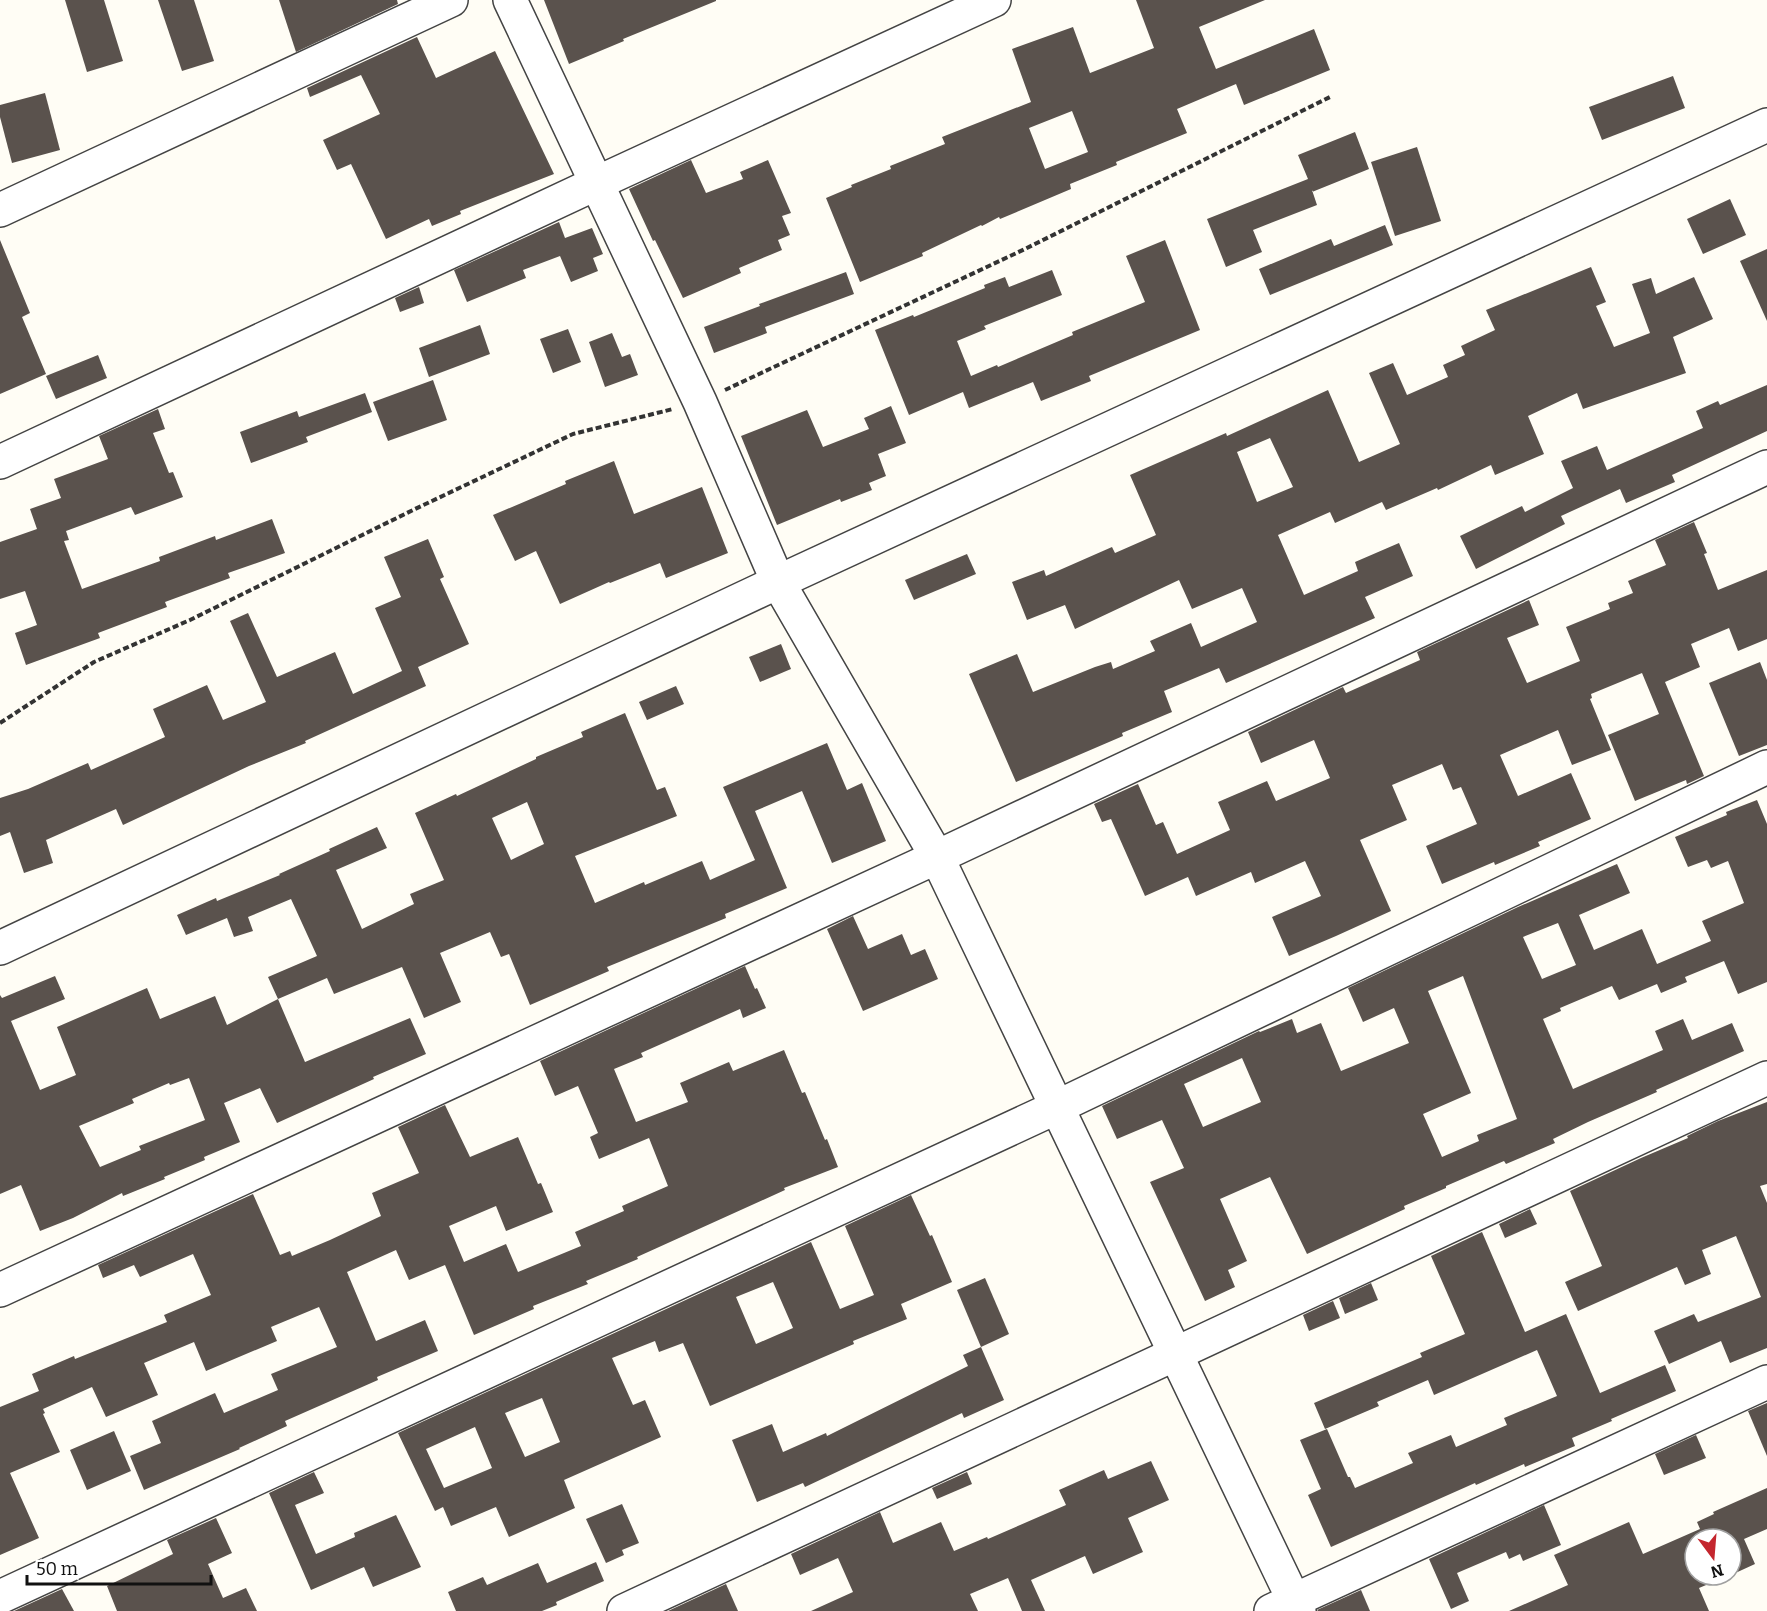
<svg xmlns="http://www.w3.org/2000/svg" width="1767" height="1611" viewBox="0 0 1767 1611" font-family="Bitter,serif">
  <style>
    .building { fill: #5a524d; fill-rule: evenodd }
    .lines { fill: none; stroke-linecap: round; stroke-linejoin: round }
    .minor-casing { stroke: #444; stroke-width: 36 }
    .path { stroke: #333; stroke-width: 4; stroke-dasharray: 6 3; stroke-linecap: butt }
    .minor { stroke: #fff; stroke-width: 33 }
  </style>
  <rect width="100%" height="100%" fill="#fffdf5"/>
  <!-- building -->
  <g class="building">
    <polygon points="65,0 104,0 123,61 87,72"/>
    <polygon points="158,0 194,0 214,61 182,71"/>
    <polygon points="279,0 397,0 398,4 296,52"/>
    <polygon points="544,0 716,0 716,1 623,39 624,41 569,64"/>
    <path d="M1136 0H1265L1199 27 1216 69 1314 29 1330 70 1244 105 1236 84 1177 109 1187 133 1116 162 1117 165 1070 184 1071 189 1000 219 999 217 982 226 981 225 922 253 923 256 860 282 826 198 852 187 851 185 891 169 890 166 945 144 942 137 1031 102 1012 49 1073 27 1090 73 1154 48ZM1072 111 1088 152 1045 169 1029 128Z"/>
    <polygon points="417,37 436,78 495,51 554,174 460,211 461,214 432,226 429,219 386,239 351,164 337,170 323,140 380,114 361,75 310,97 307,88"/>
    <polygon points="1673,76 1685,108 1602,140 1589,107"/>
    <polygon points="45,93 60,150 12,163 0,117 0,105"/>
    <polygon points="1355,132 1369,169 1312,192 1312,190 1317,205 1253,230 1262,252 1226,267 1207,219 1308,179 1298,155"/>
    <polygon points="1417,147 1441,221 1395,236 1371,162"/>
    <polygon points="691,160 706,193 743,179 740,172 768,160 791,213 782,216 790,235 778,240 782,250 739,268 741,273 683,298 655,240 653,241 629,189"/>
    <polygon points="1730,199 1746,235 1703,254 1687,219"/>
    <polygon points="559,222 565,238 592,228 603,254 593,258 598,271 571,282 560,256 523,270 526,278 467,302 454,270"/>
    <polygon points="1385,225 1393,245 1270,295 1259,269 1331,239 1334,246"/>
    <polygon points="0,240 30,313 22,317 46,374 0,394"/>
    <polygon points="1165,240 1200,330 1089,376 1091,381 1041,401 1033,382 969,408 963,392 909,415 875,330 913,315 914,317 985,288 984,285 1005,277 1009,287 1052,270 1062,295 984,326 986,329 957,341 971,376 997,365 998,367 1073,335 1072,332 1145,302 1126,256"/>
    <polygon points="1767,249 1767,321 1740,261"/>
    <path d="M1591 267 1606 302 1596 306 1614 347 1650 333 1632 284 1651 278 1656 294 1694 277 1713 319 1673 337 1686 373 1583 409 1577 393 1528 416 1544 454 1495 475 1491 465 1438 490 1437 488 1386 510 1382 502 1335 523 1330 512 1278 535 1304 595 1358 571 1355 562 1399 543 1413 576 1365 597 1375 618 1226 683 1219 668 1164 691 1172 712 1122 733 1123 736 1016 782 969 674 1017 654 1033 692 1095 667 1111 662 1113 669 1155 651 1150 641 1191 623 1201 647 1257 622 1242 588 1192 609 1179 580 1075 629 1065 605 1027 620 1012 582 1044 570 1046 576 1112 547 1115 553 1156 535 1130 475 1226 433 1227 436 1328 390 1359 462 1400 444 1369 373 1393 363 1407 395 1448 377 1443 365 1465 355 1461 346 1495 330 1486 310ZM1270 438 1293 487 1257 502 1237 452Z"/>
    <polygon points="846,272 854,294 765,327 767,333 714,353 704,327 760,306 759,304"/>
    <polygon points="419,287 424,303 400,312 395,298"/>
    <polygon points="480,325 490,354 429,377 419,348"/>
    <polygon points="568,329 581,362 553,373 540,339"/>
    <polygon points="612,333 622,357 630,354 638,375 605,387 589,342"/>
    <polygon points="98,355 107,378 56,399 46,376"/>
    <polygon points="433,380 447,420 388,441 373,402"/>
    <polygon points="1767,385 1767,431 1672,475 1675,482 1626,503 1620,489 1561,516 1565,524 1476,569 1460,536 1522,506 1525,512 1573,488 1561,461 1597,446 1607,470 1703,428 1696,411 1718,401 1720,405"/>
    <polygon points="365,393 372,412 306,437 308,442 251,463 240,432 297,411 299,417"/>
    <polygon points="891,406 906,443 878,454 886,476 869,483 872,490 841,502 840,499 777,525 741,436 807,410 823,447 869,429 864,418"/>
    <polygon points="158,409 165,429 153,433 169,473 173,472 183,497 135,515 131,507 66,531 69,540 64,541 82,589 160,561 159,557 215,536 216,540 272,519 285,553 228,573 230,578 165,602 167,607 98,633 100,638 26,665 15,633 37,625 25,591 0,599 0,542 37,529 30,509 61,498 54,479 108,459 99,436"/>
    <polygon points="614,461 634,514 702,487 728,553 666,578 660,563 610,583 609,582 560,604 536,551 515,561 493,515 566,484 565,481"/>
    <polygon points="1694,522 1707,553 1704,554 1718,590 1767,570 1767,639 1738,651 1729,628 1691,644 1700,667 1665,682 1704,776 1687,784 1686,780 1635,801 1608,735 1659,714 1642,673 1591,694 1592,698 1590,699 1611,750 1572,765 1558,730 1500,755 1518,796 1571,773 1591,819 1538,842 1540,846 1495,865 1494,862 1442,884 1426,846 1477,824 1461,787 1453,790 1442,764 1392,785 1407,820 1360,840 1391,911 1336,936 1289,956 1272,917 1321,896 1305,861 1255,883 1251,872 1196,896 1188,877 1145,896 1111,819 1102,822 1094,804 1138,784 1156,825 1163,822 1177,854 1230,830 1218,802 1267,781 1276,801 1330,778 1314,740 1261,763 1248,732 1343,687 1346,693 1420,660 1417,652 1529,600 1539,625 1507,638 1527,683 1580,661 1566,627 1610,609 1608,603 1633,593 1628,581 1666,565 1655,540"/>
    <polygon points="428,539 444,577 440,579 469,644 418,667 426,686 305,741 306,743 249,766 123,825 116,809 46,840 53,863 24,873 10,832 0,836 0,798 28,789 88,763 91,770 165,737 153,709 207,685 223,720 266,702 230,621 248,613 277,677 335,652 353,694 402,671 375,608 401,597 384,557"/>
    <polygon points="967,554 976,574 914,600 905,580"/>
    <polygon points="781,644 791,669 760,682 749,657"/>
    <polygon points="1760,662 1767,680 1767,745 1739,756 1709,683"/>
    <polygon points="676,686 684,704 647,720 639,702"/>
    <path d="M625 713 657 790 665 787 677 816 575 856 595 903 644 882 645 885 702 861 710 880 755 860 723 787 827 743 847 790 862 783 886 841 832 863 802 791 755 811 787 888 725 914 726 918 607 967 609 971 530 1005 509 954 501 957 490 932 440 953 461 1002 424 1018 402 967 334 994 327 978 278 999 268 977 317 956 291 899 248 917 253 931 234 937 227 918 186 935 177 915 216 898 217 901 280 875 279 874 330 851 329 849 377 827 387 848 336 870 362 929 414 904 410 894 444 880 415 813 456 794 457 796 536 759V757L583 737 581 732ZM527 802 544 844 511 860 492 818Z"/>
    <path d="M1757 800 1767 824V982L1738 994 1724 961 1685 977 1687 982 1661 993 1657 984 1619 1000 1612 986 1560 1008 1561 1011 1543 1019 1573 1089 1663 1050 1655 1031 1683 1019 1692 1040 1732 1023 1744 1051 1656 1090 1657 1092 1588 1122 1553 1139 1555 1143 1506 1164 1504 1161 1446 1186V1188L1404 1206 1405 1209 1307 1254 1270 1177 1220 1199 1247 1261 1228 1270 1235 1287 1205 1301 1150 1182 1184 1168 1162 1120 1117 1139 1102 1106 1259 1031 1260 1032 1292 1019 1297 1033 1321 1023 1341 1071 1409 1043 1394 1008 1363 1022 1348 988 1518 907 1617 864 1630 893 1579 915 1594 950 1642 929 1657 964 1711 941 1702 921 1744 903 1728 861 1711 868 1707 860 1688 867 1675 837 1727 815 1726 812ZM1558 923 1576 965 1542 979 1523 937ZM1463 976 1517 1119 1477 1135 1479 1141 1442 1157 1423 1114 1471 1093 1428 991ZM1242 1058 1261 1102 1203 1127 1184 1084Z"/>
    <polygon points="853,916 868,949 902,934 911,955 925,949 938,979 863,1011 827,929"/>
    <polygon points="745,966 755,989 757,988 766,1008 743,1018 740,1009 641,1053 643,1057 614,1069 636,1122 688,1102 680,1083 729,1062 733,1071 784,1050 802,1093 805,1092 825,1140 827,1139 838,1167 784,1188 785,1190 637,1257 638,1259 586,1281 588,1284 533,1306 534,1309 474,1335 445,1265 409,1280 396,1250 347,1272 376,1341 425,1320 438,1351 377,1377 378,1380 285,1421 287,1426 239,1448 240,1449 144,1490 130,1456 161,1443 152,1421 215,1393 224,1413 278,1390 271,1374 337,1347 319,1307 271,1327 277,1341 206,1371 194,1342 144,1363 158,1395 106,1417 92,1387 43,1409 45,1413 43,1414 60,1452 10,1473 39,1538 0,1555 0,1407 39,1391 32,1374 74,1356 75,1359 167,1322 164,1315 211,1295 193,1254 140,1277 134,1265 103,1278 98,1265 253,1194 280,1255 290,1251 292,1256 330,1240 381,1216 372,1193 419,1173 398,1127 445,1105 470,1157 518,1137 538,1184 541,1183 553,1212 506,1231 496,1206 449,1226 464,1262 506,1244 518,1272 581,1246 575,1232 624,1211 622,1206 668,1186 649,1138 599,1159 590,1137 598,1133 578,1086 555,1096 540,1061"/>
    <path d="M55 976 65 999 11 1021 40 1090 76 1075 57 1027 147 988 160 1019 215 996 227 1025 278 999 305 1062 410 1018 426 1054 373 1077 374 1079 277 1123 260 1088 224 1103 240 1142 204 1157 205 1160 164 1177 165 1179 123 1196 122 1193 73 1218 40 1231 21 1185 0 1194V995L2 998ZM189 1078 205 1120 139 1146 141 1150 100 1167 79 1126 134 1103 132 1099 169 1083 170 1085Z"/>
    <polygon points="1767,1102 1767,1184 1760,1186 1767,1203 1767,1348 1730,1363 1721,1341 1669,1364 1654,1331 1694,1314 1698,1322 1761,1297 1736,1236 1702,1250 1711,1274 1685,1285 1677,1267 1578,1311 1565,1282 1602,1266 1570,1191 1641,1158 1688,1138 1687,1136 1718,1121"/>
    <path d="M911 1195 930 1236 932 1235 952 1282 901 1304 907 1319 853 1341 854 1344 710 1406 683 1343 659 1352 655 1341 612 1358 633 1405 645 1400 661 1437 564 1480 575 1508 509 1537 496 1507 451 1526 443 1507 435 1511 398 1433 811 1242 840 1309 874 1295 845 1226ZM773 1282 793 1328 756 1344 736 1297ZM542 1398 560 1442 525 1457 505 1413ZM475 1427 492 1468 444 1488 426 1449Z"/>
    <polygon points="1530,1209 1537,1224 1505,1238 1499,1224"/>
    <polygon points="1482,1232 1525,1332 1566,1314 1600,1393 1665,1365 1676,1391 1611,1419 1612,1421 1572,1438 1575,1446 1525,1467 1524,1464 1476,1485 1475,1483 1331,1547 1308,1495 1321,1489 1300,1440 1327,1429 1348,1477 1350,1477 1355,1488 1413,1463 1408,1453 1451,1435 1456,1447 1507,1425 1504,1418 1557,1396 1537,1350 1434,1395 1428,1380 1377,1402 1379,1406 1325,1429 1314,1403 1422,1357 1420,1353 1465,1334 1431,1256"/>
    <polygon points="985,1278 1009,1334 981,1347 957,1290"/>
    <polygon points="1371,1283 1378,1300 1345,1314 1339,1298"/>
    <polygon points="1333,1301 1340,1318 1309,1331 1303,1315"/>
    <polygon points="981,1347 1004,1400 964,1418 962,1413 805,1487 803,1483 757,1502 732,1440 772,1424 783,1452 826,1433 827,1436 968,1366 963,1355"/>
    <polygon points="1767,1403 1767,1456 1748,1411"/>
    <polygon points="114,1431 131,1471 87,1490 70,1450"/>
    <polygon points="1696,1435 1706,1458 1664,1475 1655,1454"/>
    <polygon points="1151,1461 1169,1500 1128,1518 1143,1552 1093,1574 1085,1556 1031,1580 1045,1611 1022,1611 1008,1578 970,1594 978,1611 811,1611 853,1592 838,1558 800,1575 791,1554 880,1512 893,1543 941,1522 954,1551 987,1537 988,1539 1066,1505 1059,1490 1104,1470 1108,1479"/>
    <polygon points="314,1472 324,1493 295,1505 316,1554 355,1537 354,1533 396,1515 421,1567 373,1587 364,1567 311,1590 269,1493"/>
    <polygon points="967,1472 972,1484 937,1499 932,1488"/>
    <polygon points="1767,1488 1767,1529 1744,1539 1755,1564 1731,1575 1731,1539 1695,1539 1695,1575 1730,1575 1699,1588 1709,1611 1509,1611 1568,1585 1554,1555 1629,1522 1643,1554 1700,1529 1697,1522 1714,1514 1713,1512"/>
    <polygon points="622,1504 639,1543 622,1550 624,1555 606,1563 586,1519"/>
    <polygon points="1544,1505 1561,1545 1523,1561 1520,1554 1509,1559 1506,1552 1457,1573 1469,1601 1451,1609 1429,1559"/>
    <polygon points="216,1518 232,1553 208,1564 223,1598 246,1588 257,1611 117,1611 107,1586 173,1554 167,1540"/>
    <polygon points="596,1562 604,1581 556,1602 557,1605 542,1611 456,1611 448,1592 483,1577 487,1585 538,1563 547,1583"/>
    <polygon points="726,1584 738,1611 668,1611"/>
    <polygon points="62,1589 74,1611 14,1611"/>
    <polygon points="1361,1590 1370,1611 1318,1611 1317,1610"/>
  </g>
  <g class="lines">
    <defs>
      <g id="minor">
        <polyline points="510,0 700,402 778,582 937,857 1299,1611"/>
        <polyline points="0,210 451,0"/>
        <polyline points="0,462 597,183 994,0"/>
        <polyline points="0,948 778,582 1767,125"/>
        <polyline points="0,1290 937,857 1767,467"/>
        <polyline points="0,1597 1057,1107 1767,767"/>
        <polyline points="624,1611 1767,1078"/>
        <polyline points="1271,1611 1767,1382"/>
      </g>
    </defs>
    <!-- minor casing -->
    <use href="#minor" class="minor-casing"/>
    <!-- path -->
    <g class="path">
      <polyline points="725,390 1025,249 1332,96"/>
      <polyline points="0,723 94,662 190,620 413,510 573,434 673,409"/>
    </g>
    <!-- minor -->
    <use href="#minor" class="minor"/>
  </g>
  <!-- north arrow -->
  <g transform="translate(1713 1557) rotate(164)"><circle r="28" fill="#ffffff" stroke="#a0a0a0" stroke-width="1.5"/>
  <path d="M0-4.5L10 22L0 15L-10 22Z" fill="#c4262e"/>
  <text y="-9" font-size="16" font-weight="bold" text-anchor="middle" fill="#111111">N</text>
  </g>
  <!-- scale -->
  <path d="M27 1575v9h184v-9" fill="none" stroke="#111111" stroke-width="3"/>
  <text x="36" y="1575" font-size="18" fill="#111111" stroke="#ffffff" stroke-width="4.5" paint-order="stroke">50 m</text>
</svg>
